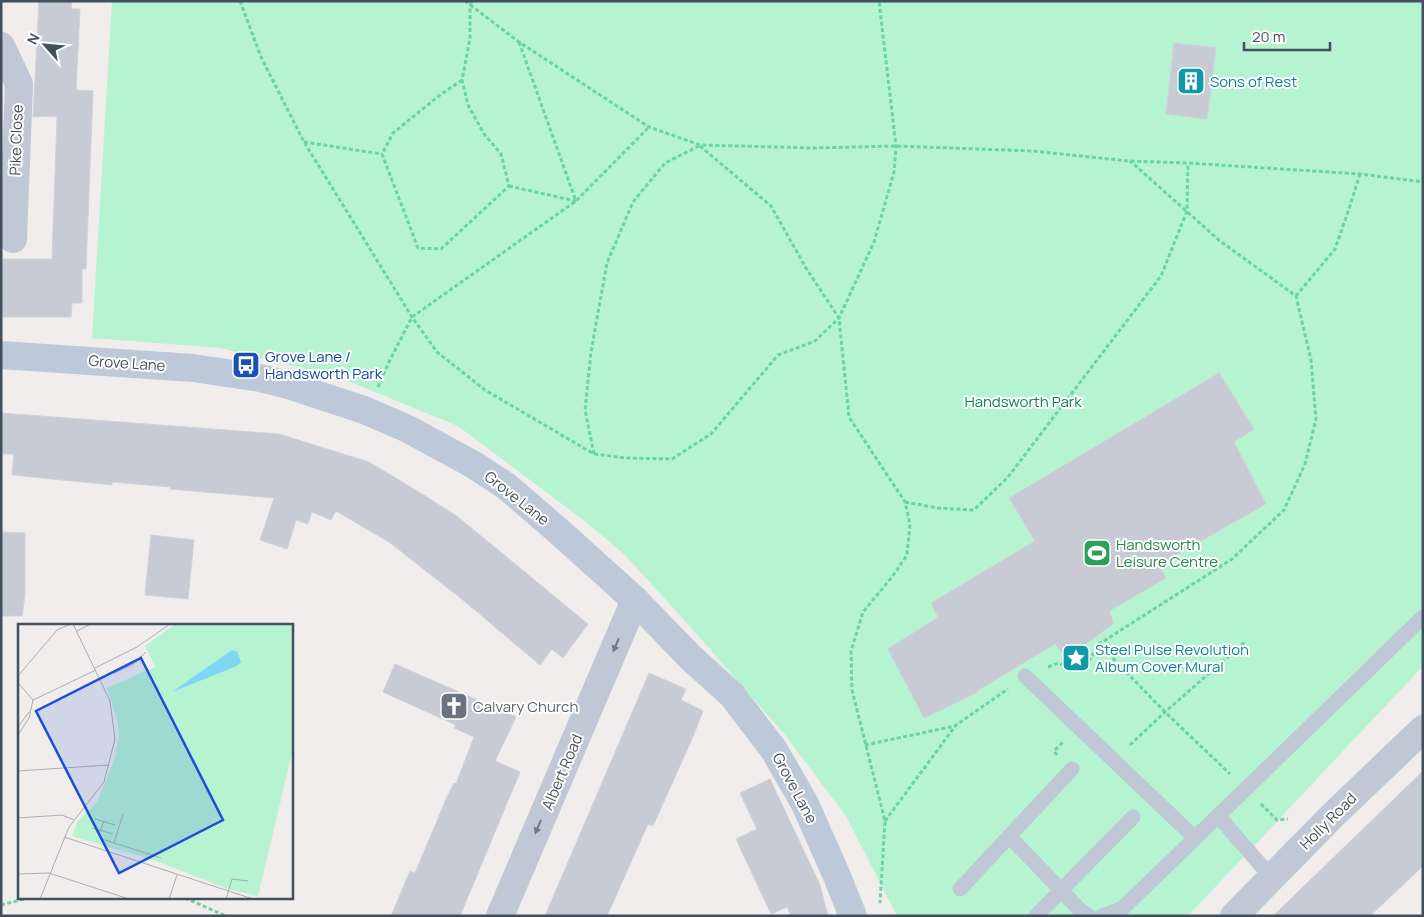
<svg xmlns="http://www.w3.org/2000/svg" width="1424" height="917" viewBox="0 0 1424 917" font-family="Manrope,sans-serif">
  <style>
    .green { fill: #b6f3d1 }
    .building { fill: #c8cbd3; stroke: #d0d2d9 }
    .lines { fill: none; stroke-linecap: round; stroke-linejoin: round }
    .path { stroke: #6bd3a6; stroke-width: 3; stroke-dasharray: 4 2.5; stroke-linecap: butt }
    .lane { stroke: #bfc8d4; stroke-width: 15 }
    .street { stroke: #bfc8d4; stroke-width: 28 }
    .secondary { stroke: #bdc9d8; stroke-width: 28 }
    .oneway { fill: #6e7986 }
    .labels { text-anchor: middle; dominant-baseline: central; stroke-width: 4; stroke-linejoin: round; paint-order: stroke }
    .culture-label { font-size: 15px; fill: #0d838f; stroke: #fff; text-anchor: start }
    .street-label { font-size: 15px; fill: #434f5c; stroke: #fff }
    .transit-label { font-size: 15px; fill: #164399; stroke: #fff; text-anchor: start }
    .park-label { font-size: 15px; fill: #0e834f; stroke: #fff }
    .leisure-label { font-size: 15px; fill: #27864d; stroke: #fff; text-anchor: start }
    .worship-label { font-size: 15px; fill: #5b616d; stroke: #fff; text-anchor: start }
    .inset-road { fill: none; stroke: #abaeb2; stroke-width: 1 }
    .view { fill: #1d4ed8; fill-opacity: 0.15; stroke: #1d4ed8; stroke-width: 2.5 }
    .inset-edge { fill: none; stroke: #434f5c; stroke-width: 2.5 }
  </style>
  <rect width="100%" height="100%" fill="#f0edec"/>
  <!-- green -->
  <polygon class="green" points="112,1 1423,1 1423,666 1188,916 897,916 846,816 785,735 693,630 626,556 586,522 458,426 348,381 221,348 92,338"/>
  <!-- building -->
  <g class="building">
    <polygon points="39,1 72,1 71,9 80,9 76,90 93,91 86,269 82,269 82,303 72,303 71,317 1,317 1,259 52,259 57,116 33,117"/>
    <polygon points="1174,43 1216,48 1207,119 1166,114"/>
    <polygon points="1219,373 1254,429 1234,442 1266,504 1158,565 1166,578 1109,611 1114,623 1086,644 1085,649 1076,658 1064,656 1055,644 977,691 976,693 924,718 888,649 938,617 931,603 1035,541 1009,498"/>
    <polygon points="1,413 279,434 369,462 419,492 458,517 588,624 563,658 552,649 540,665 463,600 389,542 336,511 331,520 312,512 308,524 296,520 287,549 260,540 274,498 170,489 171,487 112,482 112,485 12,475 14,454 1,454"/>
    <polygon points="1,532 25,533 25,595 22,616 1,616"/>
    <polygon points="151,535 194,540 188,599 145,595"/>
    <polygon points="395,664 516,717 495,761 520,772 460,916 391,916 410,871 415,873 447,797 454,783 456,784 474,737 454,728 456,725 383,692"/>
    <polygon points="649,673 686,689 681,700 703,711 692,739 653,826 648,824 607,916 545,916"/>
    <polygon points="1423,771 1423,866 1370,916 1273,916"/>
    <polygon points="770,779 820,885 828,916 791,916 787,907 771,914 736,839 757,829 740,793"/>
  </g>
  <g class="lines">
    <!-- path -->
    <g class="path">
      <polyline points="240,1 261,57 304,142 412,317 437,352 485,390 594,454 626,458 672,459 711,434 778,355 815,341 839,318 874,242 894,172 896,146 879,1"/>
      <polyline points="465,1 519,42 649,127 700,145 814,148 896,146 1032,151 1129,161 1188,163 1360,174 1423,182"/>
      <polyline points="519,42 576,201"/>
      <polyline points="462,80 440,95 393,133 382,154 418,248 441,249 509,186 501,154 484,134 468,105 462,80 470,38 470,6 472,1"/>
      <polyline points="304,142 382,154"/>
      <polyline points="700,146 771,206 806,268 839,318 849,417 905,502 910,524 907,555 892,577 863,612 851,651 852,690 885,821 880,903"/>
      <polyline points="509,186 576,201"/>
      <polyline points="1296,296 1335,249 1349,209 1360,174"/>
      <polyline points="378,387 389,362 412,317 576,201 649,127"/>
      <polyline points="594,454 585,410 591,352 607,263 633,202 665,163 699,146"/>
      <polyline points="905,502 938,508 974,510 1008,477 1161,276 1187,211 1188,163"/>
      <polyline points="1099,644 1165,712 1230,774"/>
      <polyline points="1048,667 1058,663 1076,669 1086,666 1099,644 1232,559 1284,510 1305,464 1316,419 1311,360 1296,296 1220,241 1130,161"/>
      <polyline points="865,745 955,726"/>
      <polyline points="1130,745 1165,712 1246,641"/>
      <polyline points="1057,755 1054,751 1064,741"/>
      <polyline points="1261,804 1277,820 1288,819"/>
      <polyline points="885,821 956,725 1008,689"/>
      <polyline points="185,898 226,916"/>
      <polyline points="1,905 28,898"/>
    </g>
    <!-- lane -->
    <g class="lane">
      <polyline points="1025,676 1195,838"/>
      <polyline points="1219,817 1272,878"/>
      <polyline points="1010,837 1080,910 1089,916"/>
      <polyline points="960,889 1072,769"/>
      <polyline points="1036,916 1133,817"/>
      <polyline points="1102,916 1123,908 1423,617"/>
    </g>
    <!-- street -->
    <g class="street">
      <polyline points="1,46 19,84 13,239"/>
      <polyline points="500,916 635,600"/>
      <polyline points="1234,916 1332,816 1423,729"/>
    </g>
    <!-- secondary -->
    <polyline class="secondary" points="1,355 193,368 260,378 288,385 364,410 408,429 474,465 506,486 555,528 635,600 690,657 732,695 774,750 805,804 836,874 853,916"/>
  </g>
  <!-- one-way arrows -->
  <defs><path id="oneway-solid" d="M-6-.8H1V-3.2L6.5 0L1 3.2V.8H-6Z" transform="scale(1.25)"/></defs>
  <g class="oneway">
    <use href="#oneway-solid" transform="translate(616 645) rotate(113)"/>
    <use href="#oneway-solid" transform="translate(538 827) rotate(113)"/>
  </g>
  <!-- icons -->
  <defs>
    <symbol id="building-square" viewBox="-11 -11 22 22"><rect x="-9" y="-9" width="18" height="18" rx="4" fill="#0f9aa8" stroke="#fff"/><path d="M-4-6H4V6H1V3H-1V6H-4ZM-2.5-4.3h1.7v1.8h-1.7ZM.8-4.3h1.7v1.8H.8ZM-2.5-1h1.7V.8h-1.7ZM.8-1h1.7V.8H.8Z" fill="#fff"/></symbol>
    <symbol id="bus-square" viewBox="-11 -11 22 22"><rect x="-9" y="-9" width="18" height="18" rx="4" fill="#1a4fb4" stroke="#fff"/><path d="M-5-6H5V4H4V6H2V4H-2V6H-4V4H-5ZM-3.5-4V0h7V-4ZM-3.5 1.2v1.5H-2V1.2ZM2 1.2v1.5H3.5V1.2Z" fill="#fff"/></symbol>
    <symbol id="stadium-square" viewBox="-11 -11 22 22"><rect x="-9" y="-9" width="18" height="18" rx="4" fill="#2e9e5b" stroke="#fff"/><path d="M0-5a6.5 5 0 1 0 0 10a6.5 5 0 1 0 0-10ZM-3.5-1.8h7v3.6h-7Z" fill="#fff"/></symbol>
    <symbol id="sight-square" viewBox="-11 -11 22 22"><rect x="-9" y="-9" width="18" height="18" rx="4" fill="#0f9aa8" stroke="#fff"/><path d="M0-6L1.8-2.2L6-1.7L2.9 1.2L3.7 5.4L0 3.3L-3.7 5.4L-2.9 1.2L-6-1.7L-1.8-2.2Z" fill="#fff"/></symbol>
    <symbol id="church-square" viewBox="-11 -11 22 22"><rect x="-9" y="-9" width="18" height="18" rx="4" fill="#6b7280" stroke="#fff"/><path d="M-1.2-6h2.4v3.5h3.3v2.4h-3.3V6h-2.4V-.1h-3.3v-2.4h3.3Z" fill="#fff"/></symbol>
  </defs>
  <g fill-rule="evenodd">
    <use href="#building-square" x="1175" y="65" width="32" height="32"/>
    <use href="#bus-square" x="230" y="349" width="32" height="32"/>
    <use href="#stadium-square" x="1081" y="537" width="32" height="32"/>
    <use href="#sight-square" x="1060" y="642" width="32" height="32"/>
    <use href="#church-square" x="438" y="690" width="32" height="32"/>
  </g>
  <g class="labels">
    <!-- culture labels -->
    <g class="culture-label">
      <text x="1210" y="81">Sons of Rest</text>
      <text x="1095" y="649">Steel Pulse Revolution<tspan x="1095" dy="17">Album Cover Mural</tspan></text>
    </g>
    <!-- street labels -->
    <g class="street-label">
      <text transform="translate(16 140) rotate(-88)">Pike Close</text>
      <text transform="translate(127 363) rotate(4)">Grove Lane</text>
      <text transform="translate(517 498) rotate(38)">Grove Lane</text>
      <text transform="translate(562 772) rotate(-67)">Albert Road</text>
      <text transform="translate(795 788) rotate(62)">Grove Lane</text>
      <text transform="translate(1328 821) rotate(-45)">Holly Road</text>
    </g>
    <!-- transit labels -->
    <g class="transit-label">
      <text x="265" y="356">Grove Lane /<tspan x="265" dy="17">Handsworth Park</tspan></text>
    </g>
    <!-- park labels -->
    <g class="park-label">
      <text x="1023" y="401">Handsworth Park</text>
    </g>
    <!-- leisure labels -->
    <g class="leisure-label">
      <text x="1116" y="544">Handsworth<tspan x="1116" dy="17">Leisure Centre</tspan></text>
    </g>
    <!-- worship labels -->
    <g class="worship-label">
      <text x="473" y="706">Calvary Church</text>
    </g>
  </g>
  <!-- overview -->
  <g transform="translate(18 624)">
    <rect width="275" height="275" fill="#f0edec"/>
    <path d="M157 0H275V125L240 272 208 264 138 237 54 212 59 198 79 178 96 137 101 111 99 95 89 64 137 43 127 22Z" fill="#b6f3d1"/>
    <path d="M214 26 219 27 223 38 219 42 154 68Z" fill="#7fd5f4"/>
    <path class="inset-road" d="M59 7 73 0M77 44 119 23 152 0M96 49 114 41 128 28M0 52 39 6 53 0M0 59 15 76M15 76 78 46M0 103 11 88M0 111 11 94 15 76M0 147 91 141M0 194 44 191 56 196M77 195 97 201M86 197 81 210 84 215 143 234M74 204 95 210M46 213 235 275M96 219 105 190M0 250 31 249 111 275M22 275 51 203 86 158 97 115 92 77 55 0M151 275 159 251M208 275 214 255 230 257"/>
    <path class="view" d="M123 34 205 196 101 249 18 87Z"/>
    <rect width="275" height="275" class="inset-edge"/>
  </g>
  <!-- border -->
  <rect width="1424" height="917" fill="none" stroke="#434f5c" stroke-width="5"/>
  <!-- north arrow -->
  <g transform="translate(45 45) rotate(297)" stroke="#ffffff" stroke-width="4" paint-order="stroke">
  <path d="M0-4L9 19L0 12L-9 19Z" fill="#434f5c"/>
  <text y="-8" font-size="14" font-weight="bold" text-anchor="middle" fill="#434f5c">N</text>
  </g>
  <!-- scale -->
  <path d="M1244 42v8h86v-8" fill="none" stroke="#434f5c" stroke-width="2.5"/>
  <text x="1252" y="42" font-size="15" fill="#434f5c" stroke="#ffffff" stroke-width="4" paint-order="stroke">20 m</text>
</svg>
